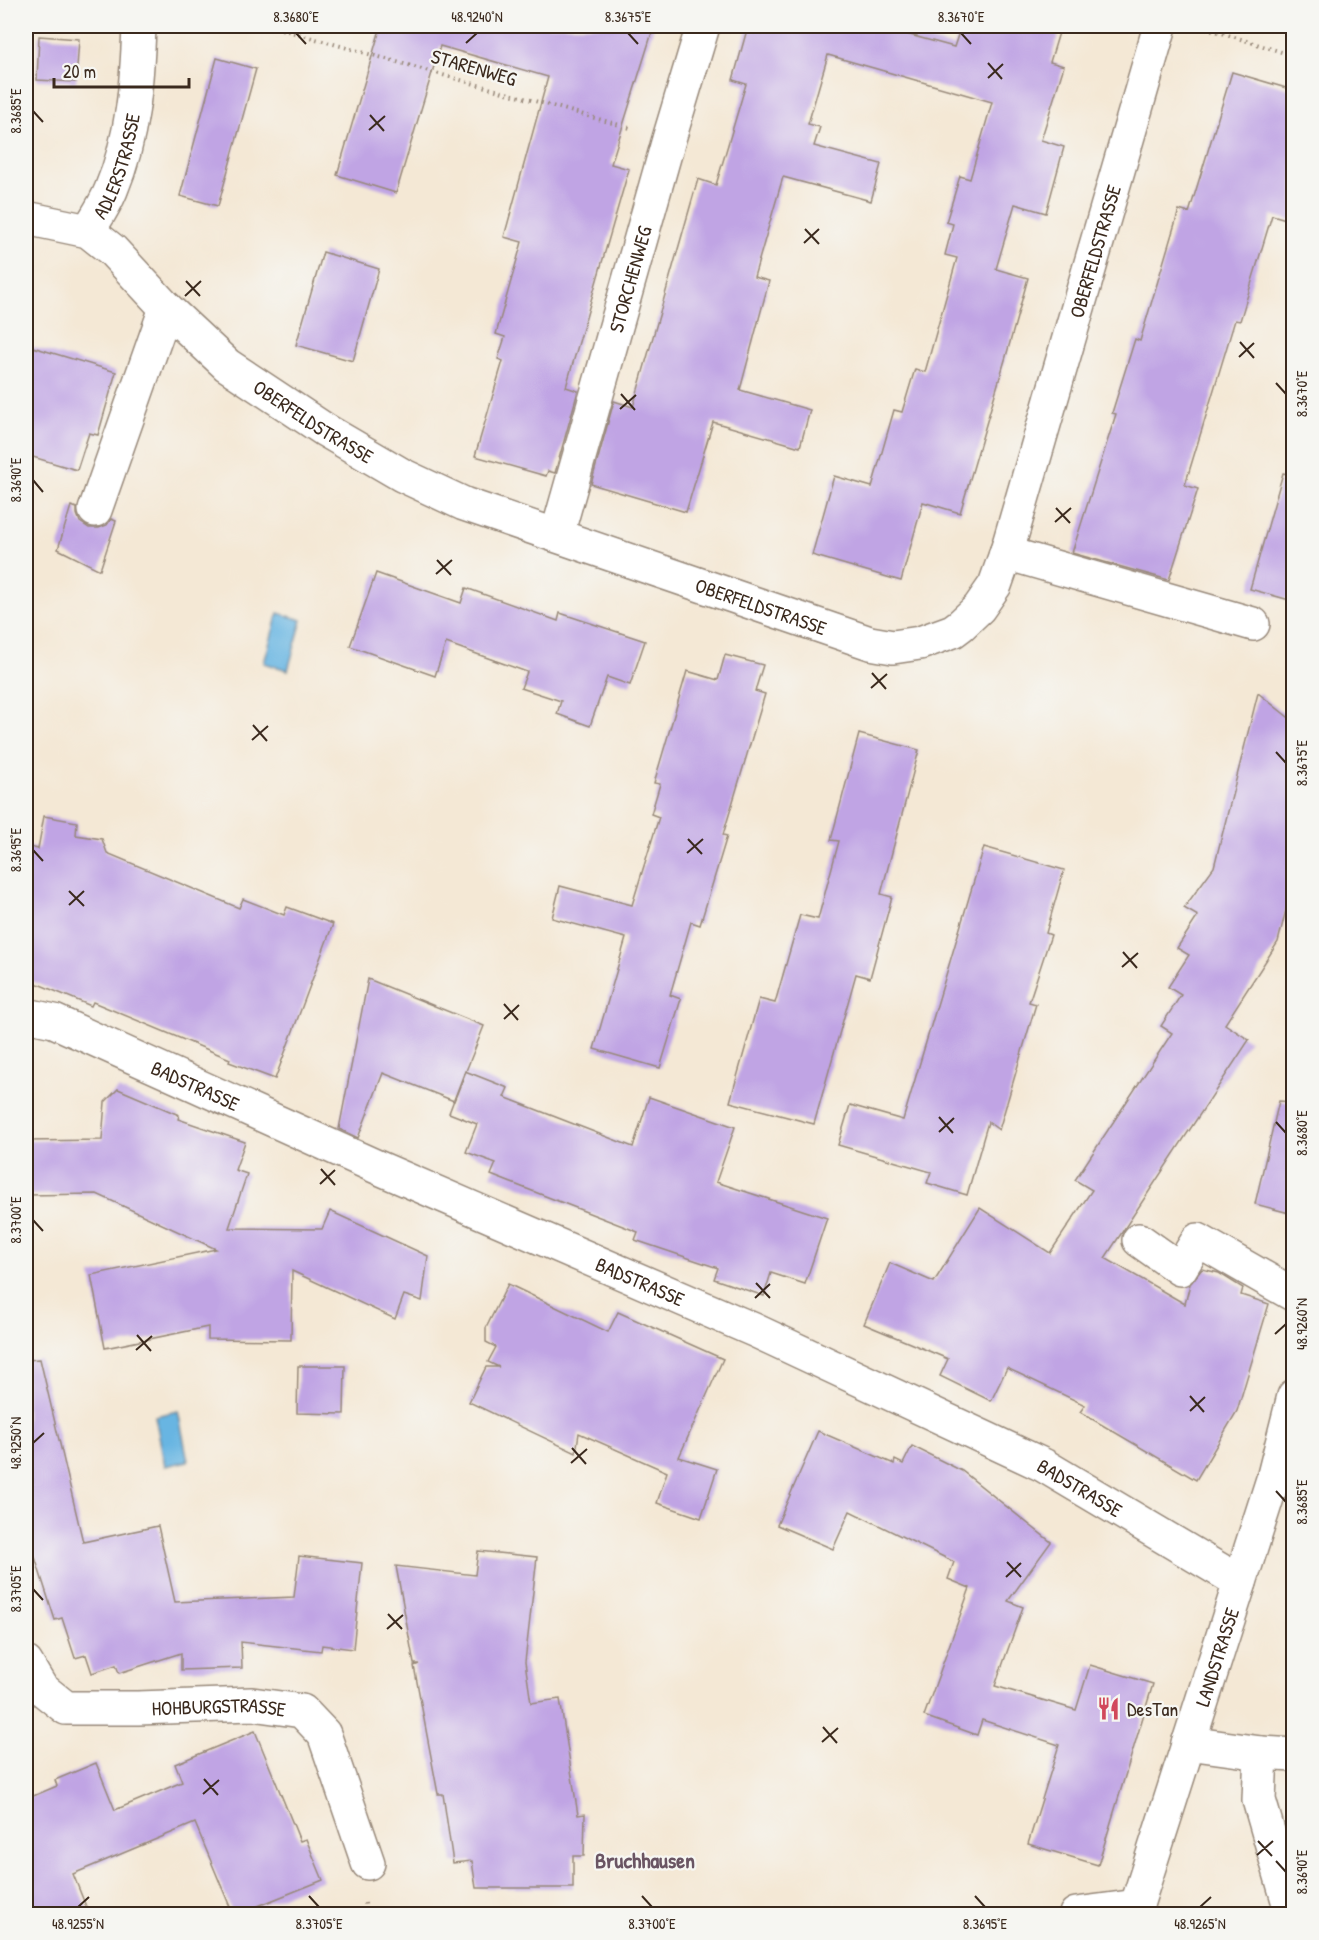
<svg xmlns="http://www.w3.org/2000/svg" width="1319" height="1940" viewBox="0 0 1319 1940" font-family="'Patrick Hand',sans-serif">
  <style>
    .water { fill: #68b5e2; stroke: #527080; stroke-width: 1.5 }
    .building { fill: #c0a4e4 }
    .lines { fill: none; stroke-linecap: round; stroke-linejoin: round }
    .minor-casing { stroke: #98897a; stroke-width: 36 }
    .path { stroke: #98897a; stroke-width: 4; stroke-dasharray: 1.5 4.5; stroke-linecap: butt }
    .minor { stroke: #fff; stroke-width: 33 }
    .ticks { fill: none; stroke: #3b2a1e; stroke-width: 2 }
    .labels { text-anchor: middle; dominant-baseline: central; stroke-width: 4.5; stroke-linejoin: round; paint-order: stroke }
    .street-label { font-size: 20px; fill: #3b2a1e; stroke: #f6f6f2 }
    .poi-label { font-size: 20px; fill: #3b2a1e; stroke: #f6f6f2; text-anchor: start }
    .quarter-label { font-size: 22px; font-weight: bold; fill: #6a5563; stroke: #f6f6f2 }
    .neatline { fill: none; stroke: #3b2a1e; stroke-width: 2 }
    .ticks-label { font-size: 15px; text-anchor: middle; fill: #3b2a1e }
  </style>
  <rect width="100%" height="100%" fill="#f6f6f2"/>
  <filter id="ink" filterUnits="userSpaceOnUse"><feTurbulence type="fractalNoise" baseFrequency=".0167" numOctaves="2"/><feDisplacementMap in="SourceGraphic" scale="12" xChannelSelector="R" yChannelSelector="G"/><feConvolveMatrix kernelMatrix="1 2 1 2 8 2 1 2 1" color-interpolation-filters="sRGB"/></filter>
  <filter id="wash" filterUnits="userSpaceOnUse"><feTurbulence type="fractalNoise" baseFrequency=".008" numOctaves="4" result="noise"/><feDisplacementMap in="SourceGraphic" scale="24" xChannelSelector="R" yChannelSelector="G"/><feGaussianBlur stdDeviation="1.35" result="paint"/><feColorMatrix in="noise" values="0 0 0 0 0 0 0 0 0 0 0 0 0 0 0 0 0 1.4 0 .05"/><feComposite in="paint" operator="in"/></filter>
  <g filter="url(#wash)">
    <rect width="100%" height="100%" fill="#f4e8d5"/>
    <!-- water -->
    <g class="water">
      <polygon points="278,613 302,620 288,670 264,663"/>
      <polygon points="178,1411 188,1461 165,1466 155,1416"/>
    </g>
    <g id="blocks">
      <!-- building -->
      <g class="building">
        <polygon points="381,26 654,26 611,164 629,169 566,387 578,391 555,473 548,471 546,476 475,456 503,361 498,359 505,337 496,334 522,242 504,237 548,77 440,46 396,193 337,175"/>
        <polygon points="748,26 877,26 954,47 961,26 1061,26 1050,62 1064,66 1041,140 1064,147 1046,213 1015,204 996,269 1028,278 1007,353 960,513 923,502 901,581 812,555 834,476 872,487 894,410 902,412 915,369 925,372 957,258 945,255 953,224 946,222 960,176 970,179 992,102 828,55 808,124 820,127 814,146 881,164 871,201 783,177 754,277 769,281 740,390 810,410 800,447 713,422 686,512 591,484 614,401 633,407 698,179 716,185 746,84 733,80"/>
        <polygon points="39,36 79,39 76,82 37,80"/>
        <polygon points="217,58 256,69 218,206 180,196"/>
        <polygon points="1232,72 1293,90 1293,221 1272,215 1240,321 1235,320 1185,485 1198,489 1169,580 1072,553 1116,414 1112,413 1135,339 1140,341 1179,210 1189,213"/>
        <polygon points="323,252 379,269 353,361 296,345"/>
        <polygon points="26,345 116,372 98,435 89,433 77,470 26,455"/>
        <polygon points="1283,473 1293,475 1293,601 1250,589"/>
        <polygon points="71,506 77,508 77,514 80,522 89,528 99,528 107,525 111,519 116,521 100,570 58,549"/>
        <polygon points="376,573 461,603 466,588 558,621 560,613 645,641 630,685 607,677 590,726 557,714 561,701 521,688 527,672 446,643 435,676 350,646"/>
        <polygon points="725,655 763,665 755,691 765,694 723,835 727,836 700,925 691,922 670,995 681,999 660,1068 594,1049 626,938 552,918 560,886 632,905 659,817 651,814 660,784 654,783 687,671 718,680"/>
        <polygon points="1258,693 1293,721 1293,882 1278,942 1225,1024 1249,1040 1105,1258 1185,1304 1190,1284 1202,1269 1219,1273 1243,1288 1241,1295 1269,1304 1237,1411 1196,1480 1080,1412 1085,1405 1007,1368 991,1401 940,1376 948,1359 864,1324 890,1263 934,1282 980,1208 1050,1253 1092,1190 1075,1180 1172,1033 1161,1026 1181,995 1168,987 1189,955 1177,948 1198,916 1184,908 1214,867"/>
        <polygon points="859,734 919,750 881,894 892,897 870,978 856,974 814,1124 730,1102 759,999 775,1003 800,915 818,919 839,841 831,840"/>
        <polygon points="44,816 77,822 76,835 102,839 107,853 239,908 243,899 284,915 287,907 333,924 275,1079 229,1062 230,1059 93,1002 91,1006 26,979 26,846 38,849"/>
        <polygon points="984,847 1064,870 1046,933 1051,935 1029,1002 1036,1004 999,1130 988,1122 967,1195 927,1183 931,1172 838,1145 850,1105 903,1120"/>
        <polygon points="368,979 484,1026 454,1101 383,1073 358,1138 339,1129"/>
        <polygon points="465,1071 508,1088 504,1097 633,1147 649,1097 735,1127 716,1182 827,1218 805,1284 771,1273 764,1296 714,1279 718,1268 635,1240 638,1232 491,1175 496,1163 466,1152 477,1124 449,1113"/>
        <polygon points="118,1089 179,1115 178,1119 245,1142 235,1170 247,1174 229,1228 322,1229 330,1211 428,1256 422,1301 404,1295 395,1319 292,1271 291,1340 208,1339 208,1327 105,1348 91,1275 216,1249 97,1194 26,1195 26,1141 102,1140 105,1102"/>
        <polygon points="1279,1101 1293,1102 1293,1214 1255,1204"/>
        <polygon points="508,1284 608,1332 618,1312 723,1359 679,1457 717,1469 701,1518 657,1503 667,1472 579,1433 576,1453 469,1402 486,1367 499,1367 488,1362 496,1347 486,1342 486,1328"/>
        <polygon points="40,1359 83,1542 158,1526 175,1602 294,1597 299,1556 362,1563 353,1649 322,1645 321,1651 241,1642 242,1668 181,1670 181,1653 119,1673 116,1665 92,1673 86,1655 75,1658 62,1618 55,1620 26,1529 26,1360"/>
        <polygon points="298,1366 345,1366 344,1414 297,1413"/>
        <polygon points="818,1431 894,1464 895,1460 903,1464 912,1446 962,1471 1051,1542 1008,1601 1023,1607 995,1686 1076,1710 1090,1665 1153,1684 1098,1865 1028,1844 1059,1745 982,1720 977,1735 924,1716 970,1588 948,1579 954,1562 850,1511 833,1549 777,1525"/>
        <polygon points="478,1551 537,1557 525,1662 531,1703 560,1699 578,1815 585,1814 584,1856 573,1856 573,1888 476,1888 472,1861 453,1863 443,1794 438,1794 414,1666 419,1664 414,1664 396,1566 475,1575"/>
        <polygon points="255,1731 300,1841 306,1839 323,1880 238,1914 233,1914 195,1823 73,1874 89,1914 26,1914 26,1799 57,1786 55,1780 96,1763 115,1810 182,1782 175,1764"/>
      </g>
    </g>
  </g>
  <g filter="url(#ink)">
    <use href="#blocks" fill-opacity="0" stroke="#98897a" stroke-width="1.5"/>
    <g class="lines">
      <defs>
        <g id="minor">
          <path id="s1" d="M26 218 88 231 112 250 166 308 227 365 325 430 402 475 464 504 870 643 893 647 920 643 953 631 961 625 979 608 995 585 1007 551 1160 26"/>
          <path id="s2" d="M88 231C96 218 105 205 111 190 133 138 137 82 139 26"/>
          <polyline points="95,510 166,308"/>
          <path id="s3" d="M557 535 669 139 703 26"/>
          <polyline points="1006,553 1253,624"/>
          <path id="s4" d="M26 1015 54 1021 377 1167 754 1330 1043 1465 1240 1582"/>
          <polyline points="1139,1240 1180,1269 1198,1240 1294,1295"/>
          <path id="s5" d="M26 1663 41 1688 66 1708H138L252 1704 302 1711 324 1734 368 1863"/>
          <polyline points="1188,1743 1261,1753 1294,1755"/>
          <polyline points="1261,1753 1259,1800 1292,1914"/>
          <polyline points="1076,1914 1137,1906"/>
          <path id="s6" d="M1134 1914 1273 1479 1294 1396"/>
        </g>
      </defs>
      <!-- minor casing -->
      <use href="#minor" class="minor-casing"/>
      <!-- path -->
      <g class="path">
        <polyline points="270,26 630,128"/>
        <polyline points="1200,26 1294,56"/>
        <polyline points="365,1903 366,1914"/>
      </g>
      <!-- minor -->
      <use href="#minor" class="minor"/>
    </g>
  </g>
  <!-- ticks -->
  <path class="ticks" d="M296 33 306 44M628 33 638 44M961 33 971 44M466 43 477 33M988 63 1002 79M988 78 1003 64M33 111 43 122M370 115 384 131M369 130 385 116M805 229 819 244M804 243 819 229M186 281 200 296M185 296 201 281M1240 342 1254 358M1239 357 1254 343M1276 383 1286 394M621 394 635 410M620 409 636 395M33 480 43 492M1056 508 1070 523M1055 522 1071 508M437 560 451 575M436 574 452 560M872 673 886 689M871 688 887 674M253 725 267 741M252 740 268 726M1276 752 1286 763M688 839 702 854M33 850 43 861M687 853 703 839M69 891 84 906M69 905 84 891M1123 952 1137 968M1122 967 1138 953M504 1004 518 1020M504 1019 519 1005M939 1117 953 1133M1276 1122 1286 1133M939 1132 954 1118M321 1169 335 1185M320 1184 335 1170M33 1220 43 1231M756 1283 770 1298M755 1298 770 1284M1275 1334 1286 1324M137 1335 151 1351M136 1350 152 1336M1190 1396 1204 1412M1190 1411 1205 1397M33 1443 44 1433M572 1448 586 1464M571 1463 587 1449M1276 1491 1286 1502M1007 1562 1021 1577M1006 1577 1021 1563M33 1589 43 1600M388 1614 402 1629M387 1629 403 1615M823 1727 837 1743M822 1742 838 1728M204 1779 218 1795M203 1794 219 1780M1258 1841 1272 1856M1257 1855 1273 1841M1276 1861 1286 1872M309 1896 319 1907M642 1896 652 1907M975 1896 985 1907M78 1907 89 1897M1200 1907 1211 1897"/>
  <!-- icons -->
  <defs>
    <symbol id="restaurant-bare" viewBox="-9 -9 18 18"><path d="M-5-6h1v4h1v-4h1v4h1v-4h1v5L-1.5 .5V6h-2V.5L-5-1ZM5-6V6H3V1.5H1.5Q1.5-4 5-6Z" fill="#d1495b" stroke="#f6f6f2" stroke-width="2.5" paint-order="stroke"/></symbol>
  </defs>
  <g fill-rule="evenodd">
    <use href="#restaurant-bare" x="1092" y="1692" width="33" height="33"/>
  </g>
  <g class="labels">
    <!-- street labels -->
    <g class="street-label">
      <text transform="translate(474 67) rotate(16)">STARENWEG</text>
      <text stroke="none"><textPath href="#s2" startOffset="72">ADLERSTRASSE</textPath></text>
      <text stroke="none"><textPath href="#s1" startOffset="1458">OBERFELDSTRASSE</textPath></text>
      <text stroke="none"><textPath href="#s3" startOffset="266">STORCHENWEG</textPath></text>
      <text stroke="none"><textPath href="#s1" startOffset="360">OBERFELDSTRASSE</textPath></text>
      <text stroke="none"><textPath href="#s1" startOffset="846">OBERFELDSTRASSE</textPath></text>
      <text stroke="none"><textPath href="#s4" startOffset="184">BADSTRASSE</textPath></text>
      <text stroke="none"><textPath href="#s4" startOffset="670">BADSTRASSE</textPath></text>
      <text stroke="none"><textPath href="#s4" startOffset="1156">BADSTRASSE</textPath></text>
      <text stroke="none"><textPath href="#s6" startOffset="270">LANDSTRASSE</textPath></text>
      <text stroke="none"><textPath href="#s5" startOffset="214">HOHBURGSTRASSE</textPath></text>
    </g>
    <!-- poi labels -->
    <g class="poi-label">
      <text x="1127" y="1708">DesTan</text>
    </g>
    <!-- quarter labels -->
    <g class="quarter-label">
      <text x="645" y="1860">Bruchhausen</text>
    </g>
  </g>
  <!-- margin -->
  <rect width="1319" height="1940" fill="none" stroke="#f6f6f2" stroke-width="66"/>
  <!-- scale -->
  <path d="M54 78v9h135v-9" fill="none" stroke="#3b2a1e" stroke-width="3"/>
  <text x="63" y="78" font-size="18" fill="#3b2a1e" stroke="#f6f6f2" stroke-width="4.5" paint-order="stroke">20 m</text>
  <rect x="33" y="33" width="1253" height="1874" class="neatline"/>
  <g class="ticks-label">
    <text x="296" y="22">8.3680°E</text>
    <text x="477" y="22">48.9240°N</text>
    <text x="628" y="22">8.3675°E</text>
    <text x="961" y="22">8.3670°E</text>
    <text transform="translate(16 111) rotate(-90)" y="5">8.3685°E</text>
    <text transform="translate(1302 394) rotate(-90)" y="5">8.3670°E</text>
    <text transform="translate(16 480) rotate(-90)" y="5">8.3690°E</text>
    <text transform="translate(1302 763) rotate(-90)" y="5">8.3675°E</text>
    <text transform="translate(16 850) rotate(-90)" y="5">8.3695°E</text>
    <text transform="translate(1302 1133) rotate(-90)" y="5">8.3680°E</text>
    <text transform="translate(16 1220) rotate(-90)" y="5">8.3700°E</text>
    <text transform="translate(1302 1324) rotate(-90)" y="5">48.9260°N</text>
    <text transform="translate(16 1443) rotate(-90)" y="5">48.9250°N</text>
    <text transform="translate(1302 1502) rotate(-90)" y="5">8.3685°E</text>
    <text transform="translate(16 1589) rotate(-90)" y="5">8.3705°E</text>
    <text transform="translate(1302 1872) rotate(-90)" y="5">8.3690°E</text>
    <text x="78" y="1929">48.9255°N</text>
    <text x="319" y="1929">8.3705°E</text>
    <text x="652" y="1929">8.3700°E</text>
    <text x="985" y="1929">8.3695°E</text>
    <text x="1200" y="1929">48.9265°N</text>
  </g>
</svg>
